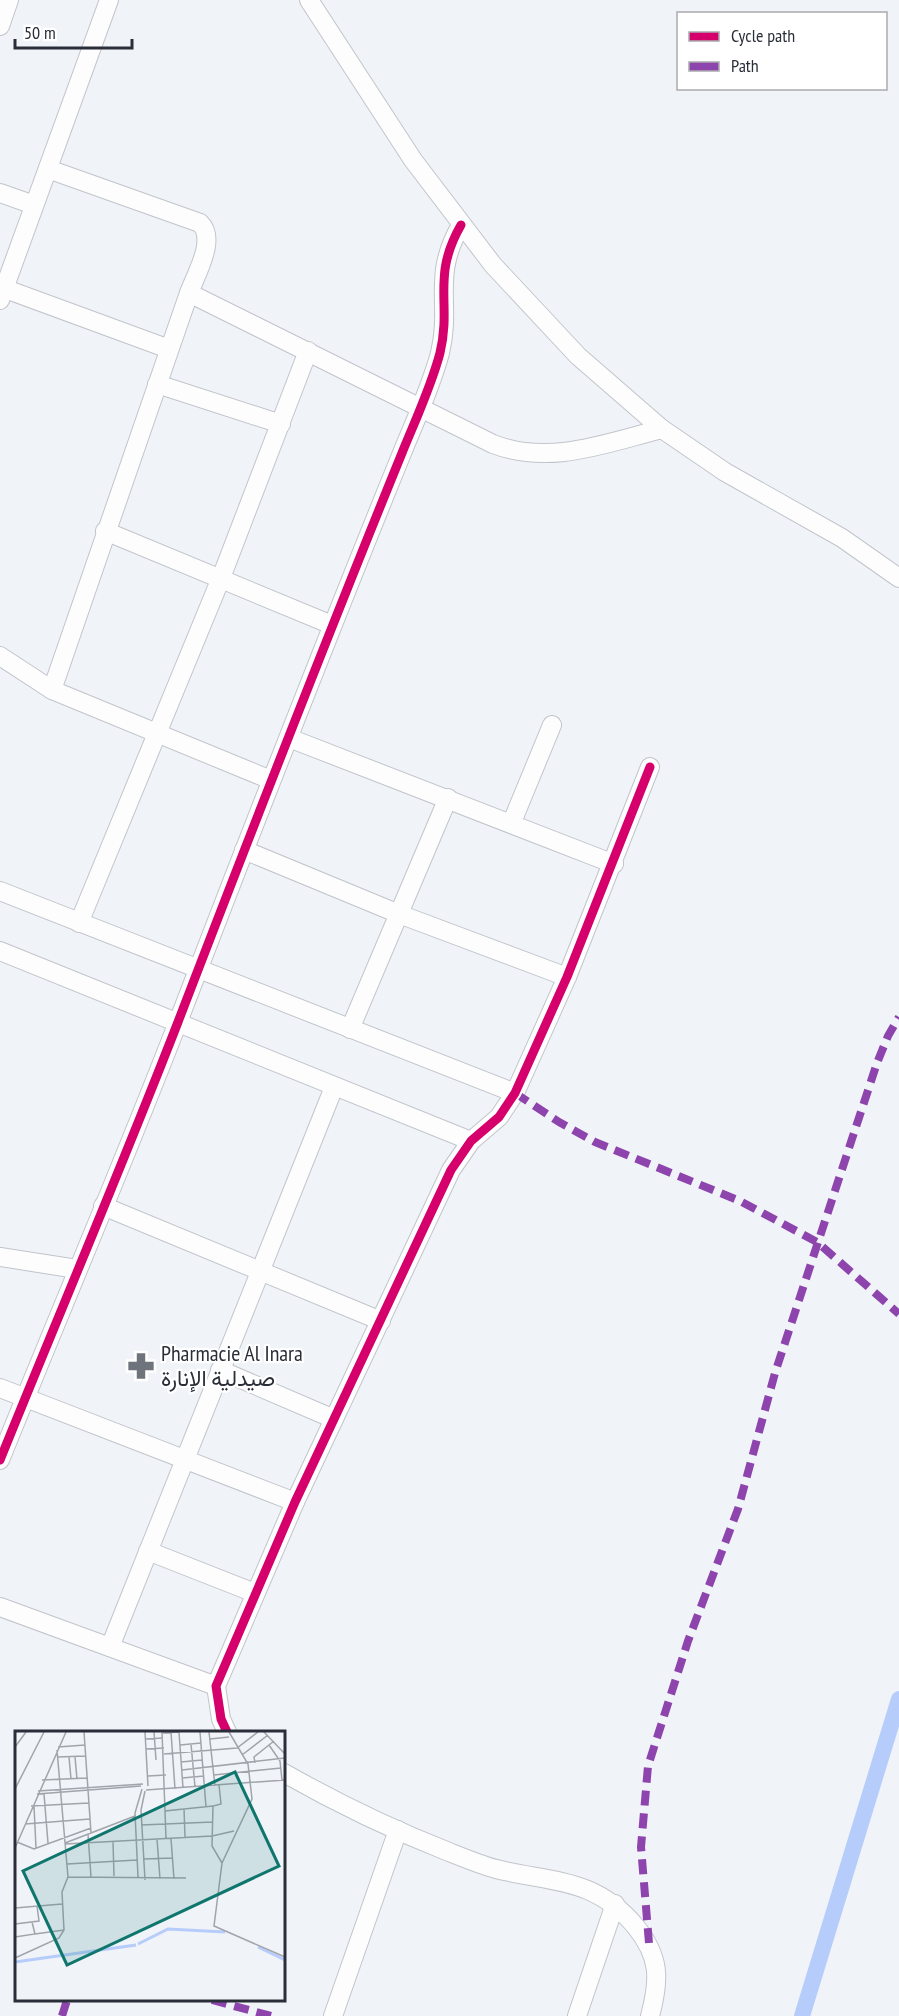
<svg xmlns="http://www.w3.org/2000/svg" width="899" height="2016" viewBox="0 0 899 2016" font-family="'PT Sans Narrow',Vazirmatn,sans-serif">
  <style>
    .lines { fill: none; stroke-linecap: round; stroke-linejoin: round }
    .canal { stroke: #b6ccfb; stroke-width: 16 }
    .minor-casing { stroke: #c1c5cb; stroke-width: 20 }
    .minor { stroke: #fdfdfe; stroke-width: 18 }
    .quiet { stroke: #8e44ad; stroke-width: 8; stroke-dasharray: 15 8; stroke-linecap: butt }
    .cycleway-casing { stroke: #fff; stroke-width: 13 }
    .cycleway { stroke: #d6006c; stroke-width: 9 }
    .labels { text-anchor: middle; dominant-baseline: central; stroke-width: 4.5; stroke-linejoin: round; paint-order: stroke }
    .poi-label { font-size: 22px; fill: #2a2e38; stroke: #fff; text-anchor: start }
    .inset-river { fill: none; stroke: #b6ccfb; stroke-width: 3 }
    .inset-road { fill: none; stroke: #a1a4ab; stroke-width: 1.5 }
    .view { fill: #0f766e; fill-opacity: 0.15; stroke: #0f766e; stroke-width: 3 }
    .inset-edge { fill: none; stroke: #2a2e38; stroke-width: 3 }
  </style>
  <rect width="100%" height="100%" fill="#f0f3f8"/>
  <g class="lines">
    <!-- canal -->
    <polyline class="canal" points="802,2016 899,1699"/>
    <defs>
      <g id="minor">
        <polyline points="309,0 413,160 493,265 578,356 662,429"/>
        <polyline points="0,26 9,0"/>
        <path d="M48 169 200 223C217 239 196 274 189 293L493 444C550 466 606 443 662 429L725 472 842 538 899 578"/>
        <polyline points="0,193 34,205"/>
        <polyline points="0,287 169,349"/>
        <polyline points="189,293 52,690 271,780"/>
        <polyline points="0,300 109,0"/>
        <polyline points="157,384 281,424"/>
        <polyline points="105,531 332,625"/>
        <polyline points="0,656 52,690"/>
        <polyline points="289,738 614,864"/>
        <polyline points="512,822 552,725"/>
        <polyline points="244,850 399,914 567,977"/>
        <polyline points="0,891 515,1093"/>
        <polyline points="79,923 221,578 308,351"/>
        <polyline points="0,951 471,1141"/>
        <polyline points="350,1029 448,798"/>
        <polyline points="103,1206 381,1321"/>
        <polyline points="0,1257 77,1269"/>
        <polyline points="220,1370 334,1419"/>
        <polyline points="0,1388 295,1502"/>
        <path d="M0 1460C59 1314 121 1169 178 1022 251 832 325 642 402 453 415 421 431 387 440 353 452 303 431 277 461 225"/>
        <polyline points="148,1551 255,1593"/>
        <polyline points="0,1607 216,1686"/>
        <polyline points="110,1647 334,1087"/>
        <polyline points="227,1732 221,1719 216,1686 295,1502 451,1170 471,1141 499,1117 515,1093 567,977 650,767"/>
        <path d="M284 1773C335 1802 393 1830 449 1852 464 1858 481 1865 496 1869 552 1883 595 1877 636 1927 660 1957 660 1979 650 2016"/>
        <polyline points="333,2016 398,1830"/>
        <polyline points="577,2016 615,1904"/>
      </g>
    </defs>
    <!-- minor casing -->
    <use href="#minor" class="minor-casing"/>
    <!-- minor -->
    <use href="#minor" class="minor"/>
    <!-- quiet -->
    <g class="quiet">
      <polyline points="515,1093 559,1122 595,1142 740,1201 817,1242 899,1314"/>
      <polyline points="649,1943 641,1847 648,1766 688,1641 738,1509 775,1373 877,1063 888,1036 899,1017"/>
      <polyline points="212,2000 271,2016"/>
      <polyline points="62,2016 67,2000"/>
    </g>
    <defs>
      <g id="cycleway">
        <path d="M0 1460C59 1314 121 1169 178 1022 251 832 325 642 402 453 415 421 431 387 440 353 452 303 431 277 461 225"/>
        <polyline points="227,1732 221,1719 216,1686 295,1502 451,1170 471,1141 499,1117 515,1093 567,977 650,767"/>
      </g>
    </defs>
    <!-- cycleway casing -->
    <use href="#cycleway" class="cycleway-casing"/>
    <!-- cycleway -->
    <use href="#cycleway" class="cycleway"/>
  </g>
  <!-- icons -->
  <defs>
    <symbol id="pharmacy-bare" viewBox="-9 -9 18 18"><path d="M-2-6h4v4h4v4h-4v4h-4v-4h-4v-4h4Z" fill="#6f737b" stroke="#fff" stroke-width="2.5" paint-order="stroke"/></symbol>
  </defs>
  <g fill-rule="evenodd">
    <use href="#pharmacy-bare" x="122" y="1347" width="38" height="38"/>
  </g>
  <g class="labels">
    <!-- poi labels -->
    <g class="poi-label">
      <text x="161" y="1353">Pharmacie Al Inara<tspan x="161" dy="25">صيدلية الإنارة</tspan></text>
    </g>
  </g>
  <!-- overview -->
  <g transform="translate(15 1731)">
    <rect width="270" height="270" fill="#f0f3f8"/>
    <path class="inset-river" d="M123 213 153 198 210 201M243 216 270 229M0 231 121 214"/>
    <path class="inset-road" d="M69 1 76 102M130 1 133 55M139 1 141 29M147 1 150 80M156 1 160 58M185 1 191 76M194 1 200 55M249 1 270 23M148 2 164 1 168 57M130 8 148 7M195 8 214 6M176 13 180 56M165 14 186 12M254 14 265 30 267 49M0 16 11 1M43 16 70 14M131 18 149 17M149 23 222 17 243 1M227 24 253 4M43 26 70 25M54 26 56 48M60 26 62 48M166 31 187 29M240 32 239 26 259 10M167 39 270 27M199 44 266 37M133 45 151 44M167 47 189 45M27 49 72 47M204 54 206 73 198 75 197 115 207 132 199 195 270 226M0 58 29 1M131 59 270 49M23 60 128 53M22 63 126 55M29 63 33 112M16 75 74 72M19 75 21 117M169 78 170 106M10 93 75 88M126 94 198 91M73 103 76 146M142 108 145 148M151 108 150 80 198 75M156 108 159 148M2 111 19 118 76 97M98 111 99 145M50 112 120 85M50 113 197 105 219 100M0 117 51 1M129 128 157 127M207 132 237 68 233 33 214 1M52 133 122 129M53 146 171 147M123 146 120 82 127 58M130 149 126 79 130 60M0 177 47 173M0 193 24 190 22 175M20 203 49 199M0 206 20 203 17 191M0 227 44 207 49 199 47 161 53 146 42 19"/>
    <path class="view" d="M220 41 264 135 52 234 8 140Z"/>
    <rect width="270" height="270" class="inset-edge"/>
  </g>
  <!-- legend -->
  <rect x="677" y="12" width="210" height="78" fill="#ffffff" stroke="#aaabaf" stroke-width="1.5"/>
  <rect x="689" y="32" width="30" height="9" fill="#d6006c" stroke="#aaabaf" stroke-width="1.5"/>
  <text x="731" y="42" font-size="18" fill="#2a2e38">Cycle path</text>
  <rect x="689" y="62" width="30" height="9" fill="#8e44ad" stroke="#aaabaf" stroke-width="1.5"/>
  <text x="731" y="72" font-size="18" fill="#2a2e38">Path</text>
  <!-- scale -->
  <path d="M15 39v9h117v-9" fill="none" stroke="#2a2e38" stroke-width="3"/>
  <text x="24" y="39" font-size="18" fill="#2a2e38" stroke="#ffffff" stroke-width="4.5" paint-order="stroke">50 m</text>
</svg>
